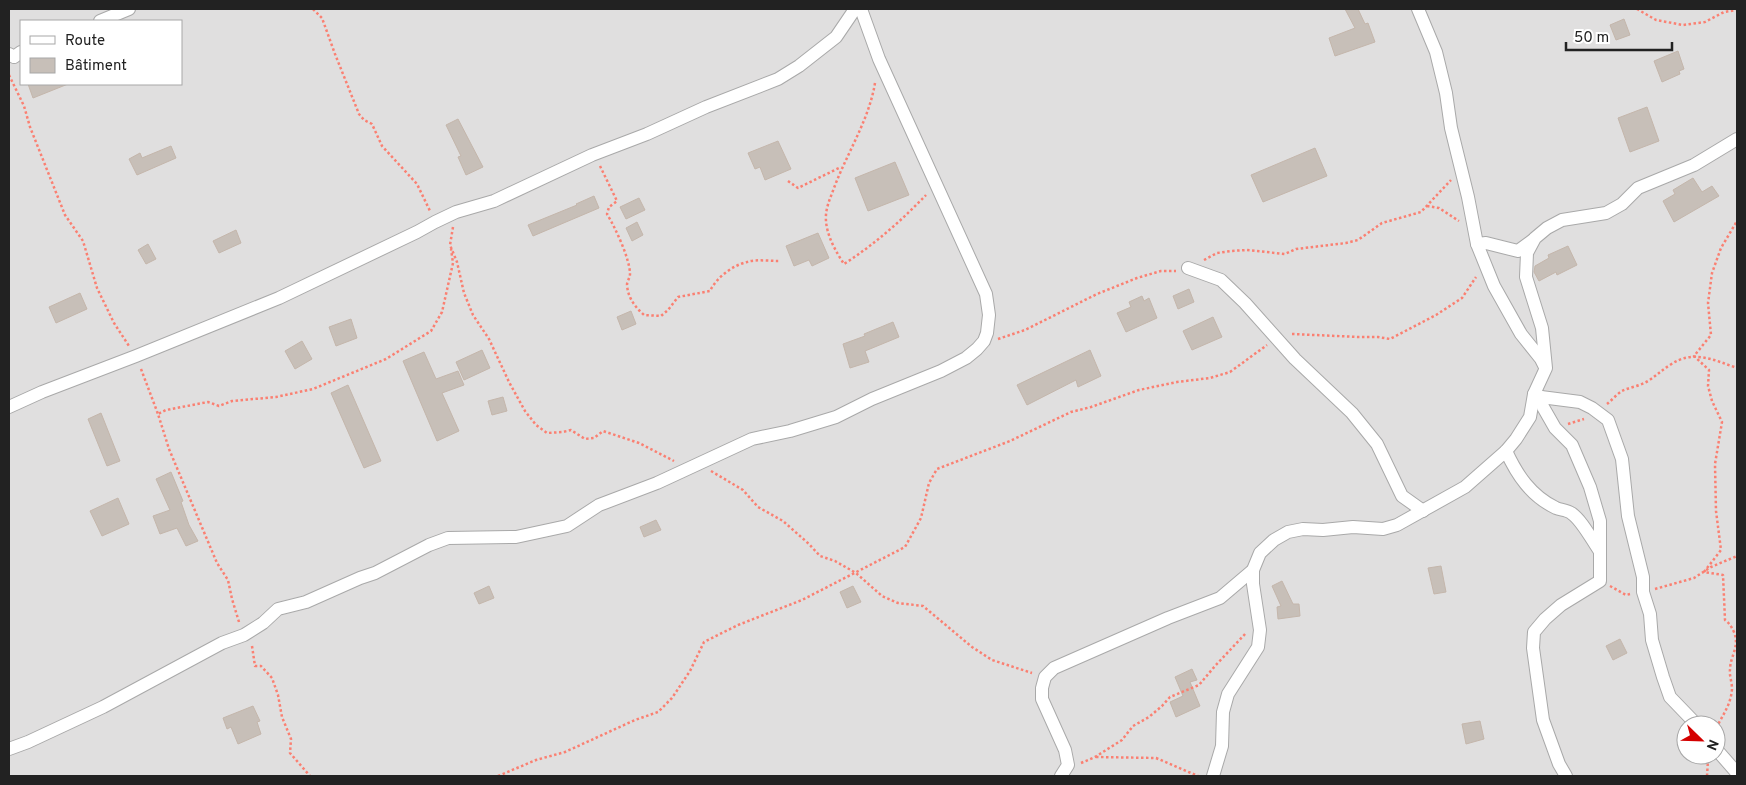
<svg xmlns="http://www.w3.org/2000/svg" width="1746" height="785" viewBox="0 0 1746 785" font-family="Overpass,sans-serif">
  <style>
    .residential { fill: #e0dfdf; fill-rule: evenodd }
    .building { fill: #c7bfb8; stroke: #c4b6ab }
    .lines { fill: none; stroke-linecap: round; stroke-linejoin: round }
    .street-casing { stroke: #a9a9a9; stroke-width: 14 }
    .path { stroke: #fa8072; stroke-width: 2.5; stroke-dasharray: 2.5 2.5; stroke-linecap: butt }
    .street { stroke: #fff; stroke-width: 12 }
  </style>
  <rect width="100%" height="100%" fill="#f2efe9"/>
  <!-- residential -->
  <path class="residential" d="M9 9H1737V776H9ZM21 21H181V84H21ZM1686 725H1716V755H1686Z"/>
  <!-- building -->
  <g class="building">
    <polygon points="1345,9 1358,9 1365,24 1368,23 1375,42 1335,56 1329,38 1355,28"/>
    <polygon points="1624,19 1630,35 1616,40 1610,25"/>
    <polygon points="1678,51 1684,69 1679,71 1680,74 1662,82 1654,61"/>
    <polygon points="28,84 68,84 33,98"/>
    <polygon points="1647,107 1659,141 1630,152 1618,118"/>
    <polygon points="458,119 483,167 466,175 458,157 461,156 446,125"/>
    <polygon points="778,141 791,169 765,180 760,167 755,169 748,153"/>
    <polygon points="171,146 176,158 137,175 129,159 140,153 142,158"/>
    <polygon points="1315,148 1327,176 1263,202 1251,175"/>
    <polygon points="895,162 909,195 868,211 855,178"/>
    <polygon points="1693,178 1702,192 1712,186 1719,196 1674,222 1663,201 1675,194 1673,190"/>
    <polygon points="594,196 599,208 533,236 528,225 577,205 576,204"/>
    <polygon points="639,198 645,210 626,219 620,207"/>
    <polygon points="637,222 643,235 632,241 626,228"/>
    <polygon points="236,230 241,243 219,253 213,241"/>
    <polygon points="818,233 829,258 812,266 809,260 794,266 786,246"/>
    <polygon points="148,244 156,259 146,264 138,250"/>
    <polygon points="1568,246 1577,265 1557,275 1556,272 1539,281 1534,272 1535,266 1549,258 1548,255"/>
    <polygon points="1189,289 1194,302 1178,309 1173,296"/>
    <polygon points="80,293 87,309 56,323 49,307"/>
    <polygon points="1142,296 1144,301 1149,298 1157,318 1126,332 1117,313 1131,307 1129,302"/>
    <polygon points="631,311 636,324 622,330 617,317"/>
    <polygon points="1213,317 1222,337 1192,350 1183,331"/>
    <polygon points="351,319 357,338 336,346 329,327"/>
    <polygon points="893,322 899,337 865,351 869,362 850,368 843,344 865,336 864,334"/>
    <polygon points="302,341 312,359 295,369 285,351"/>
    <polygon points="482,350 490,368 464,380 456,362"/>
    <polygon points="1090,350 1101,376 1078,387 1076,380 1027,405 1017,385"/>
    <polygon points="424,352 436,379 458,371 464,385 442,393 459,431 437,441 403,361"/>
    <polygon points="348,385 381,461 364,468 331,393"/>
    <polygon points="503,397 507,411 492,415 488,401"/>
    <polygon points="101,413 120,461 107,466 88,419"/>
    <polygon points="171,472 183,501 181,502 189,525 198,541 186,546 177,528 160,534 153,516 170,510 156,479"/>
    <polygon points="118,498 129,524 102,536 90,511"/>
    <polygon points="656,520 661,530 644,537 640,527"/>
    <polygon points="1441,566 1446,592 1434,594 1428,568"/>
    <polygon points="1282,581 1293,604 1299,604 1300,616 1278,619 1277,607 1281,606 1272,586"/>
    <polygon points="489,586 494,598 479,604 474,593"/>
    <polygon points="853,586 861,602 847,608 840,592"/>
    <polygon points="1620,639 1627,653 1613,660 1606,646"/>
    <polygon points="1192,669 1197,680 1190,682 1200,706 1176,717 1170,702 1183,696 1175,677"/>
    <polygon points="253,706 260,721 257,722 261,734 238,744 231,727 227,729 223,718"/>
    <polygon points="1480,721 1484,739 1466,744 1462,724"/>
  </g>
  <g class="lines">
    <defs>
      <g id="street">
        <polyline points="1418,9 1436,52 1446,93 1451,128 1468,197 1477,244 1494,286 1521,334 1541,359 1545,367"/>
        <polyline points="100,21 129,9"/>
        <polyline points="9,54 14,57 21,52"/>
        <polyline points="1477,244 1486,243 1518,251 1533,240"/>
        <polyline points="1188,268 1221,280 1245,303 1295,359 1352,413 1377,444 1402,496 1423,511"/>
        <polyline points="1534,394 1541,397 1543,407 1555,428 1572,445 1590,487 1600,521 1600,581 1561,605 1545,619 1534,632 1533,648 1543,720 1559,764 1566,776"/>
        <polyline points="1541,397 1580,402 1592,408 1608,420 1622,459 1628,516 1643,577 1643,592 1650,614 1652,640 1663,677 1670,697 1697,725"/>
        <polyline points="9,407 42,392 136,356 279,298 417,232 435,222 456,212 494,201 592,155 647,134 706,107 778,79 799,66 836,37 855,9"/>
        <path d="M1506 451C1517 475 1531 496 1556 508 1561 510 1567 510 1571 513 1581 519 1592 540 1599 550"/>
        <polyline points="9,749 28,742 103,707 222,643 244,635 263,623 278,609 306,602 360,578 375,573 429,545 448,538 516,537 567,526 599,505 657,483 752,439 790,431 836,417 872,399 941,371 966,358 977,349 984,341 987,333 989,315 986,294 879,59 861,9"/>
        <polyline points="1716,749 1737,773"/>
        <polyline points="1061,776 1068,765 1065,750 1042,699 1042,688 1045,677 1054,668 1168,618 1220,598 1253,570 1260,553 1274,540 1288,532 1303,529 1323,530 1353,527 1383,529 1397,525 1465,487 1506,451 1516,439 1530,417 1534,394 1546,368 1542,328 1526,277 1527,253 1535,238 1547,228 1562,220 1606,213 1622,204 1638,188 1694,165 1737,139"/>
        <polyline points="1213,776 1222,746 1223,712 1228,694 1258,647 1260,630 1253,584 1253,570"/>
      </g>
    </defs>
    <!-- street casing -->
    <use href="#street" class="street-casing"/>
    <!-- path -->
    <g class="path">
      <polyline points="313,9 322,18 335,54 359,114 364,120 372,124 382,146 417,184 430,211"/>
      <polyline points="1637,9 1656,20 1683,25 1705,22 1724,12 1737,10"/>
      <polyline points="9,75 24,106 30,127 65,215 83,241 97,288 114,323 129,346"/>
      <path d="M875 83C869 120 847 153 834 188 830 199 825 209 826 221 827 236 836 252 844 264 875 244 901 221 926 195"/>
      <path d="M600 166 617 201 609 207 607 214C615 227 630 259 630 274 630 278 627 281 627 285 628 298 635 307 644 315L661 316 668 310 678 297 710 291C716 278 733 265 747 262 756 259 769 261 779 261"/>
      <polyline points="788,181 798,188 841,167"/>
      <polyline points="1427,206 1439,208 1459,221"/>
      <polyline points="453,227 450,245 457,262 464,293 473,315 489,339 509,382 525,411 536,425 547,433 563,432 571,430 585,439 594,438 603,431 639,443 674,461"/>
      <polyline points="1204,260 1217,253 1231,251 1247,250 1285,254 1296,249 1346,243 1358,240 1382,223 1421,212 1451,180"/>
      <polyline points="1292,334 1359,337 1378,337 1390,339 1436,315 1462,298 1476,277"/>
      <polyline points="998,339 1025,330 1097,294 1137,278 1161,271 1176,271"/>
      <polyline points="141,369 158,414"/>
      <path d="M1607 404C1612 400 1617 394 1622 391 1630 387 1640 386 1648 381 1656 376 1662 370 1670 365 1693 349 1714 360 1737 368"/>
      <polyline points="1568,424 1584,419"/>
      <polyline points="711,471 743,490 758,507 783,521 809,544 820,556 835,561 856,573 882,596 898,603 923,606 972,647 992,660 1032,673"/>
      <polyline points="1610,586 1626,595 1630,594"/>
      <polyline points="1655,589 1694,578 1711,567 1737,556"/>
      <polyline points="239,622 232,599 228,580 217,563 169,449 158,414 166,410 208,402 219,406 232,401 276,397 313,389 386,359 431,331 442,312 453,263 451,249"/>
      <polyline points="252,646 255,666 261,666 272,678 278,695 282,717 291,739 290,753 310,776"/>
      <path d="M1716 728C1723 715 1731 704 1732 689 1732 682 1729 674 1730 670 1730 656 1740 647 1734 632 1731 626 1730 624 1725 620L1723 575 1704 572 1721 550 1716 511 1715 464 1722 422 1712 401 1708 386 1709 370 1694 356 1711 335 1708 303 1712 273 1721 248 1737 221"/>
      <polyline points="1096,757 1156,758 1198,776"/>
      <polyline points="1081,763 1095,757 1122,740 1133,726 1149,717 1162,706 1170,697 1199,685 1215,666 1246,633"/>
      <polyline points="498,776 536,760 565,752 635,720 658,712 672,698 690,671 704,642 738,625 802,600 905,547 921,518 929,483 937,469 1010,441 1071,412 1091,407 1139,390 1177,382 1210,378 1230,372 1267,345"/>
      <polyline points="1707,776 1708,760"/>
    </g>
    <!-- street -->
    <use href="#street" class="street"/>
  </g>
  <!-- border -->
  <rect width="1746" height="785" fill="none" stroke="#222222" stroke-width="20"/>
  <!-- legend -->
  <rect x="20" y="20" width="162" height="65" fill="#ffffff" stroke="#a7a7a7"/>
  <rect x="30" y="36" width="25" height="8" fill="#ffffff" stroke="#a7a7a7"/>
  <text x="65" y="45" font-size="15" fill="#222222">Route</text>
  <rect x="30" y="58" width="25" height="15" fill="#c7bfb8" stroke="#a7a7a7"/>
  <text x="65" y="70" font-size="15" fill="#222222">Bâtiment</text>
  <!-- north arrow -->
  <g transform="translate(1701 740) rotate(113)"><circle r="24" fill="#ffffff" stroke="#a7a7a7"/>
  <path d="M0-4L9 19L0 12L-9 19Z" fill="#d40000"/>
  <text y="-8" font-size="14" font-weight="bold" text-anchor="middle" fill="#222222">N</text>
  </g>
  <!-- scale -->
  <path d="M1566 42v8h106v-8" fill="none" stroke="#222222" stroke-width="2.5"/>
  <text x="1574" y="42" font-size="15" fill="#222222" stroke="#ffffff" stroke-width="4" paint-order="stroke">50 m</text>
</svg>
